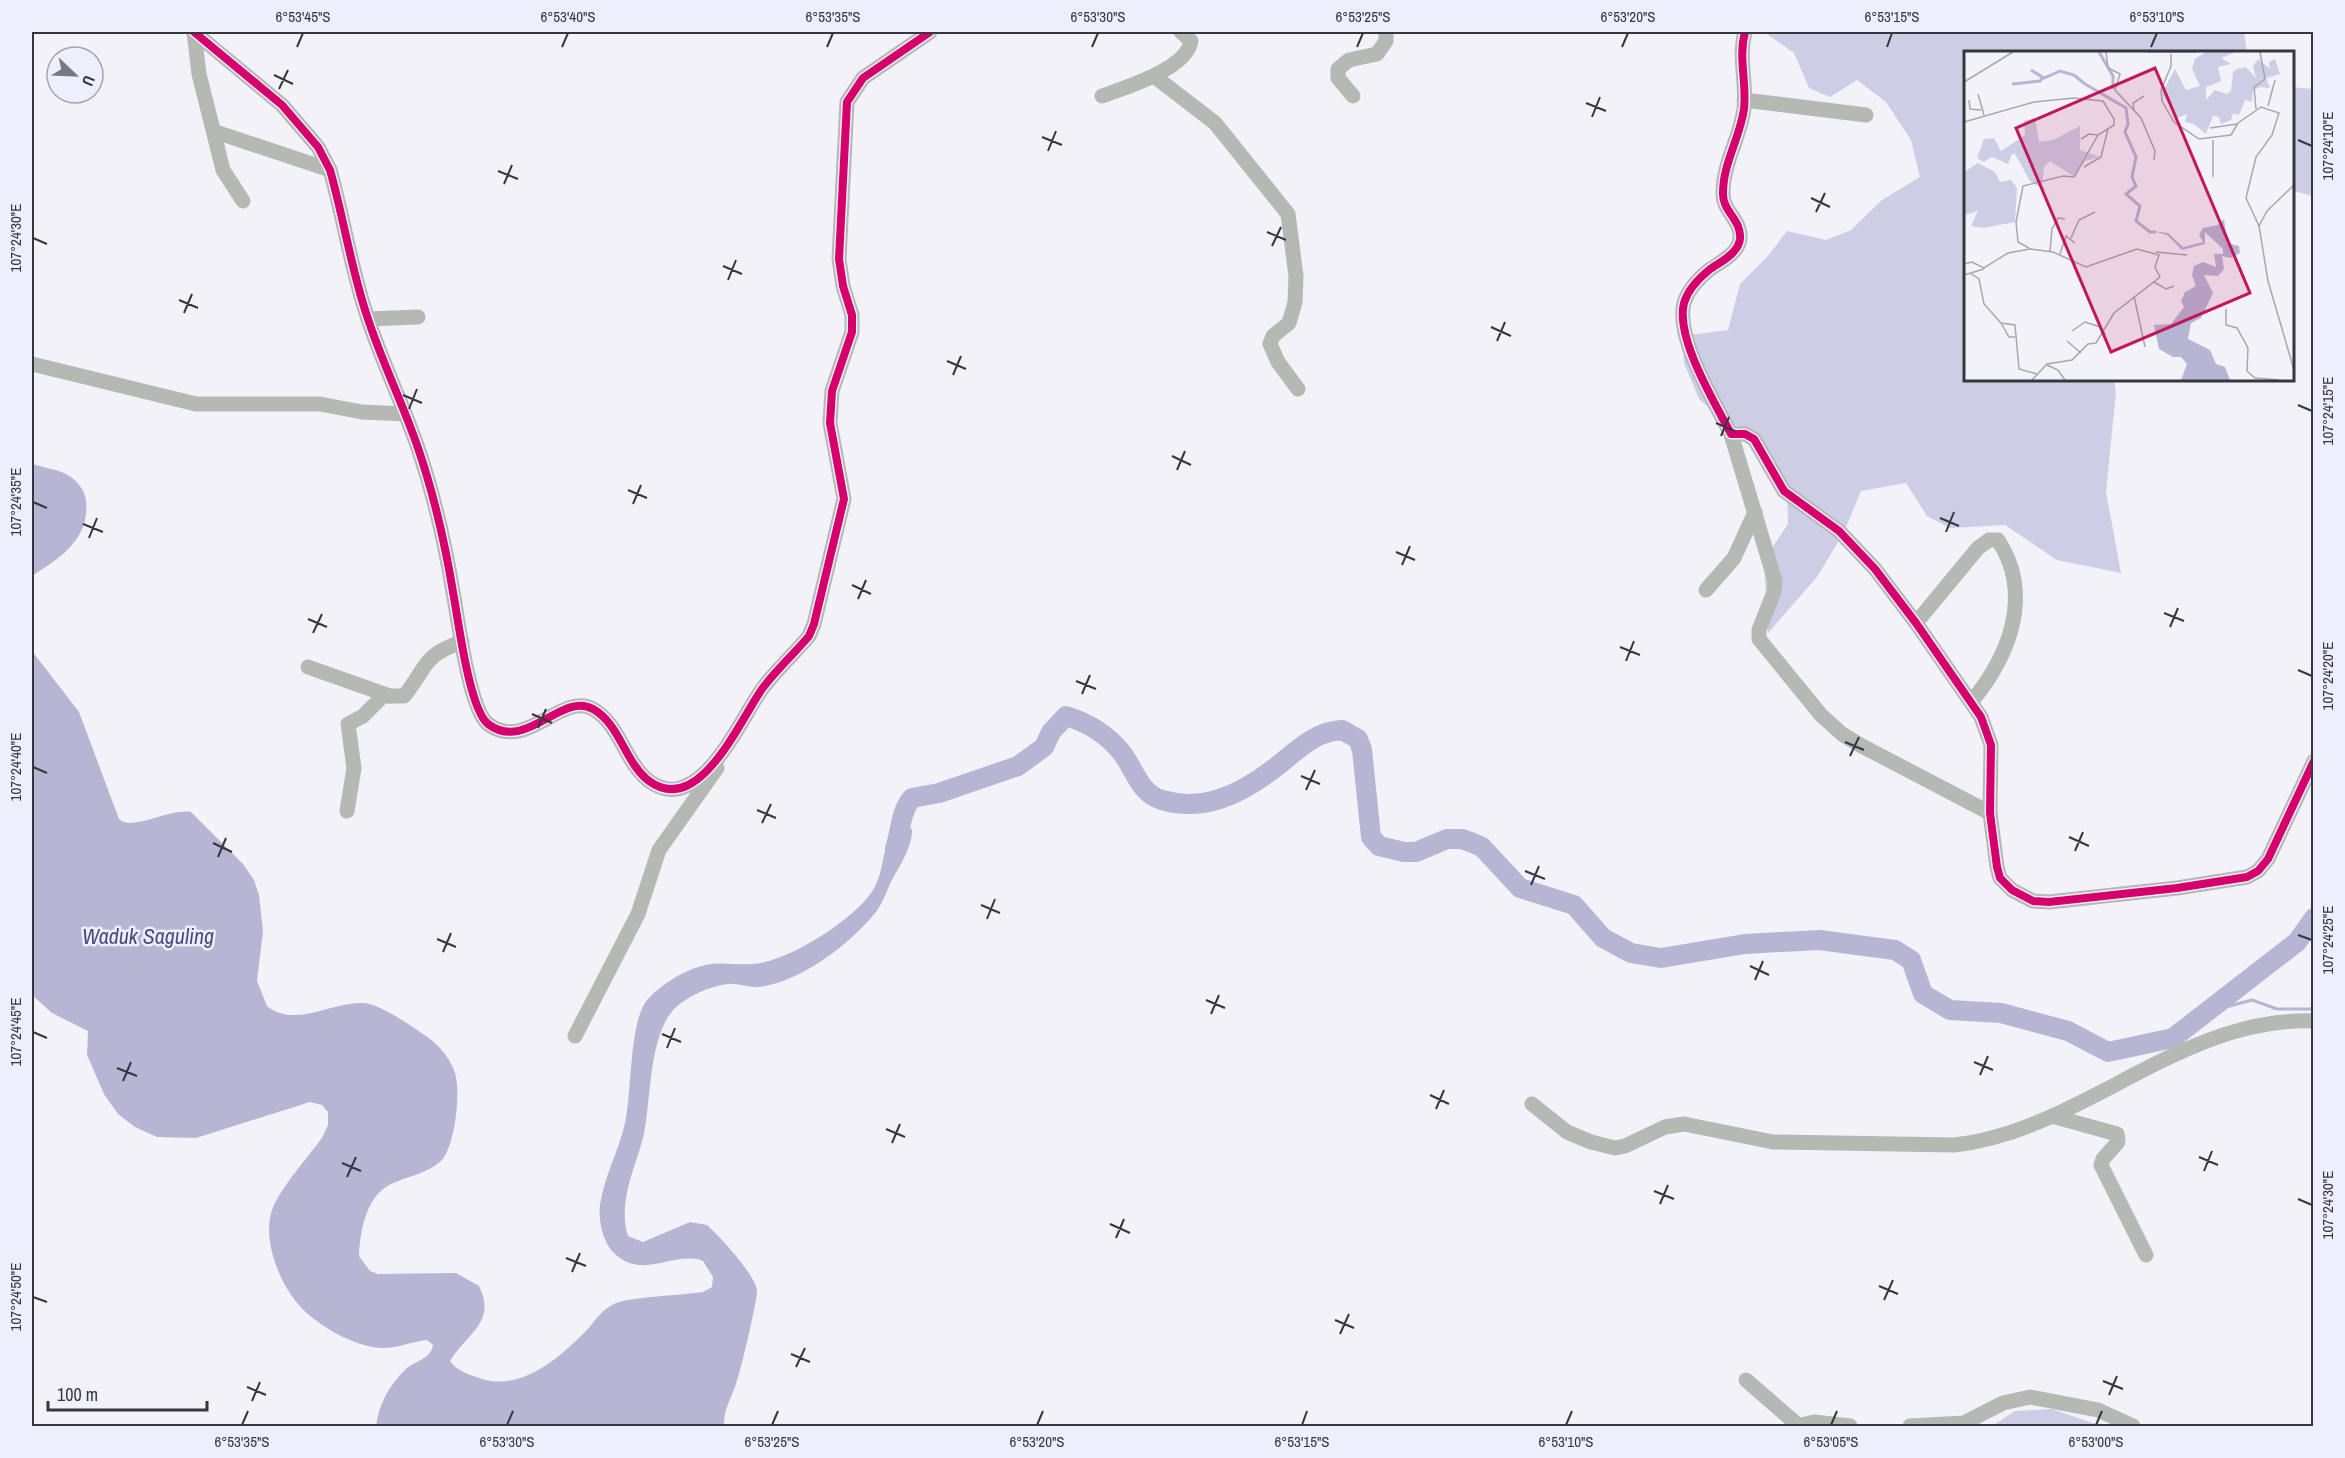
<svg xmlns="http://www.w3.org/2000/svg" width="2345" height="1458" viewBox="0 0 2345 1458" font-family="'Archivo Narrow',sans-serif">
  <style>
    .forest { fill: #cdcde6 }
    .water { fill: #b6b6d4 }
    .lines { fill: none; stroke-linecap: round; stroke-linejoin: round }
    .stream { stroke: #b6b6d4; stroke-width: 3 }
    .river { stroke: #b6b6d4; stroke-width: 20 }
    .minor { stroke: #b6b8b3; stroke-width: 15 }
    .cycleway-casing { stroke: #eeeffc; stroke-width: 11 }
    .cycleway { stroke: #d6006c; stroke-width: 8 }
    .ticks { fill: none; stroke: #36363f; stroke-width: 2 }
    .labels { text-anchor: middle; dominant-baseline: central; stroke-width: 5; stroke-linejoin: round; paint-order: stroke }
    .water-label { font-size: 22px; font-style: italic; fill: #4d497f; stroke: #eeeffc }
    .inset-river { fill: none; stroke: #b6b6d4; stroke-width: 3 }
    .inset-road { fill: none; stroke: #a7a7ae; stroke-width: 1.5 }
    .view { fill: #c2185b; fill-opacity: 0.15; stroke: #c2185b; stroke-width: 3 }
    .inset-edge { fill: none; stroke: #36363f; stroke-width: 3 }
    .neatline { fill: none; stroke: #36363f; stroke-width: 2 }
    .ticks-label { font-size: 15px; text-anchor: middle; fill: #36363f }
  </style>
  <rect width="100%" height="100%" fill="#f2f2f8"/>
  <!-- forest -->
  <g class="forest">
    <polygon points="1764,32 2244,32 2247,52 1966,52 1966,380 2114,380 2116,392 2106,492 2121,573 2057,560 2005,525 1950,528 1927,516 1906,483 1861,491 1844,532 1817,577 1768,633 1764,560 1788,524 1787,487 1753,434 1719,417 1699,399 1684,363 1682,336 1728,330 1740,284 1768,256 1787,231 1826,240 1851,230 1882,200 1920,177 1911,140 1886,102 1857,80 1830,97 1809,88 1794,53"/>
    <polygon points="2292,87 2313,89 2313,196 2293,191"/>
    <polygon points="2052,1409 2101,1426 1992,1426 2015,1411"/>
  </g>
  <!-- water -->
  <g class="water">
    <path d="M32 464C42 467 54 469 64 473 75 478 85 489 86 501 90 539 60 558 32 576Z"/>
    <path d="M32 651 79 712 119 819C132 832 169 808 191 812L243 864 254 880 259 895 263 931 257 981 267 1006C295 1029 332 1001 364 1003 379 1004 407 1023 420 1032 436 1042 449 1055 455 1073 461 1092 455 1147 441 1161 426 1174 408 1176 391 1184 366 1196 360 1231 359 1256L370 1271 378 1274 456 1273 479 1286C497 1322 467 1333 450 1361 456 1371 471 1375 482 1379 522 1391 559 1358 586 1331 595 1321 602 1309 616 1303 630 1297 684 1295 703 1292L712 1287 713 1277 703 1261C674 1250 642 1282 613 1252 603 1242 598 1220 600 1205 604 1177 619 1150 625 1123 632 1093 629 1019 648 999 664 982 689 967 711 964 729 962 747 967 765 962 798 954 852 920 871 893 884 876 882 849 892 829L898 825 912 829C913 847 898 868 890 884 886 893 882 904 876 912 850 944 802 981 760 987 749 988 738 983 728 984 710 986 688 996 675 1008 649 1034 651 1099 644 1134 636 1167 617 1202 628 1236L643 1242 690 1222 707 1225C719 1236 756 1275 757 1291 757 1302 740 1375 735 1387 729 1403 724 1409 724 1426H376C379 1404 389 1385 406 1369 415 1361 431 1359 433 1345L427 1340C409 1342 392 1351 373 1347 348 1343 314 1323 298 1304 279 1282 262 1239 272 1210 281 1187 307 1158 322 1138L328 1125V1112L322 1105 310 1102 196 1138 157 1137 135 1127 118 1114 104 1094 87 1055 88 1031 52 1013 32 995Z"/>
  </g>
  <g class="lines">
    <!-- stream -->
    <polyline class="stream" points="2207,1012 2252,1000 2277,1009 2314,1009"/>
    <!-- river -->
    <path class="river" d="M895 849C901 831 900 812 912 798L939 793 1018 766 1044 747 1051 732 1066 716C1089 723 1107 734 1122 753 1135 770 1140 794 1162 800 1203 812 1239 795 1272 770 1294 754 1313 731 1342 730L1358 739 1362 750 1371 837 1379 846 1404 852H1416L1447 839H1462L1473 843 1482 847 1520 888 1574 905 1603 938 1631 953 1661 958 1745 944 1819 940 1895 950 1911 960 1923 994 1950 1010 2001 1013 2068 1031 2108 1052 2173 1038 2297 942 2314 918"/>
    <!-- minor -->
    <g class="minor">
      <path d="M194 32 282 105 318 147 330 170C344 219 351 270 368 319 382 362 403 404 418 448 434 495 445 543 453 592 458 618 469 709 488 724 526 753 562 691 593 709 620 724 625 763 649 781 699 818 740 720 762 689 776 670 794 654 809 636L814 624 844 499 830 423 832 391 852 332V315L843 286 839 259 847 102 863 78 930 32"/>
      <polyline points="194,32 199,74 223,170 243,201"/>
      <path d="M1745 32C1738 58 1747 83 1744 109 1740 138 1723 163 1723 193 1722 211 1742 220 1740 239 1738 254 1720 262 1709 270 1698 279 1688 289 1684 303 1675 338 1715 403 1731 434H1745L1754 439 1784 491 1839 531 1875 569 1916 623 1981 717 1991 745 1990 813 1997 867 2000 878 2012 890 2033 901 2049 902 2177 888 2247 877 2258 871 2268 859 2314 761"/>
      <polyline points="1154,76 1215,123 1288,214 1296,276 1295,302 1289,323 1273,336 1270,344 1278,362 1298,389"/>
      <path d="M1102 96C1124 88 1187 69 1191 41L1181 32"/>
      <polyline points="1353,96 1338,78 1338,69 1349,60 1377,54 1386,41 1386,32"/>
      <polyline points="1744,100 1866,115"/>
      <polyline points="216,132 330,170"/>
      <polyline points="368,319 418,317"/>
      <polyline points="32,364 196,404 320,404 362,412 405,414"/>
      <polyline points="1731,434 1775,581 1774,592 1759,630 1759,639 1821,715 1842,734 1860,745 1990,813"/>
      <polyline points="1706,590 1734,558 1755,512"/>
      <path d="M1916 623 1978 548 1989 540H1998C2034 595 2009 656 1972 701"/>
      <polyline points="308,667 390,696"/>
      <path d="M347 811 354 768 348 724 363 716 383 696H404C427 668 422 655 462 642"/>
      <polyline points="575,1036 638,914 659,850 717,768"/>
      <path d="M1532 1104 1567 1132 1591 1142 1615 1148 1625 1146 1665 1127 1684 1124 1773 1142 1954 1145C2082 1131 2181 1016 2314 1021"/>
      <polyline points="2052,1116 2117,1134 2118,1142 2103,1159 2101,1165 2146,1255"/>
      <polyline points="1746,1380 1799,1426"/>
      <polyline points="1798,1426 1814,1422 1850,1426"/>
      <polyline points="1910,1426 1964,1423 2003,1403 2030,1397 2098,1410 2133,1426"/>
    </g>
    <defs>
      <g id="cycleway">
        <path d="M194 32 282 105 318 147 330 170C344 219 351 270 368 319 382 362 403 404 418 448 434 495 445 543 453 592 458 618 469 709 488 724 526 753 562 691 593 709 620 724 625 763 649 781 699 818 740 720 762 689 776 670 794 654 809 636L814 624 844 499 830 423 832 391 852 332V315L843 286 839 259 847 102 863 78 930 32"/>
        <path d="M1745 32C1738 58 1747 83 1744 109 1740 138 1723 163 1723 193 1722 211 1742 220 1740 239 1738 254 1720 262 1709 270 1698 279 1688 289 1684 303 1675 338 1715 403 1731 434H1745L1754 439 1784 491 1839 531 1875 569 1916 623 1981 717 1991 745 1990 813 1997 867 2000 878 2012 890 2033 901 2049 902 2177 888 2247 877 2258 871 2268 859 2314 761"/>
      </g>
    </defs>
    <!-- cycleway casing -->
    <use href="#cycleway" class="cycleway-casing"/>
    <!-- cycleway -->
    <use href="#cycleway" class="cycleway"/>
  </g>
  <!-- ticks -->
  <path class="ticks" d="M297 47 303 33M562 47 568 33M827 47 833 33M1092 47 1098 33M1357 47 1363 33M1622 47 1628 33M1887 47 1892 33M2151 47 2157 33M274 75 293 84M279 89 288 70M1586 103 1606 111M1592 117 1600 97M1042 137 1062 145M2298 140 2312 146M1048 151 1056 131M498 171 518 179M504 184 512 165M1811 198 1830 207M1816 212 1825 193M1267 232 1286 240M33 238 47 244M1272 246 1281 227M723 266 742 274M728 280 736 260M179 300 198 308M184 313 192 294M1491 327 1511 336M1497 341 1505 322M947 361 966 369M953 375 961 356M403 395 422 403M2298 405 2312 411M409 409 417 389M1716 423 1735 431M1721 436 1729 417M1172 456 1191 465M1177 470 1185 451M628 490 647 498M33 502 47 508M633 504 641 485M1940 518 1959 526M83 524 103 532M1946 532 1954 512M89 538 97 518M1396 552 1415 560M1402 565 1410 546M852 585 871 594M858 599 866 580M2164 613 2184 621M308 619 327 627M2170 627 2178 608M313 633 322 614M1620 647 1640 655M1626 661 1634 641M2298 670 2312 676M1076 681 1096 689M1082 694 1090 675M532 714 552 723M538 728 546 709M1845 742 1864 750M1850 756 1859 737M33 767 47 773M1301 776 1320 784M1306 790 1315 770M757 810 776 818M762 823 771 804M2069 837 2089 846M213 843 232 852M2075 851 2083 832M218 857 226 838M1525 871 1545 879M1531 885 1539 866M981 905 1000 913M987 919 995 899M2298 935 2312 940M437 939 456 947M443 952 451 933M1750 966 1769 975M1755 980 1763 961M1206 1000 1225 1008M1211 1014 1219 995M33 1032 47 1038M662 1034 681 1042M667 1048 675 1028M1974 1062 1993 1070M117 1068 137 1076M1980 1075 1988 1056M123 1081 131 1062M1430 1095 1449 1104M1436 1109 1444 1090M886 1129 905 1137M892 1143 900 1124M2199 1157 2218 1165M342 1163 361 1171M2204 1171 2212 1151M347 1177 356 1157M1654 1191 1674 1199M2298 1199 2312 1205M1660 1204 1668 1185M1110 1224 1130 1233M1116 1238 1124 1219M566 1258 586 1266M572 1272 580 1253M1879 1286 1898 1294M33 1297 47 1302M1884 1300 1893 1280M1335 1320 1354 1328M1340 1334 1349 1314M791 1354 810 1362M796 1367 805 1348M2103 1381 2123 1389M247 1387 266 1395M2109 1395 2117 1376M252 1401 260 1382M242 1425 248 1411M507 1425 513 1411M772 1425 778 1411M1037 1425 1043 1411M1302 1425 1307 1411M1566 1425 1572 1411M1831 1425 1837 1411M2096 1425 2102 1411"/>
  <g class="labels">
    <!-- water labels -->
    <g class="water-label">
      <text x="148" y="936">Waduk Saguling</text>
    </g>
  </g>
  <!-- overview -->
  <g transform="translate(1964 51)">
    <rect width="330" height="330" fill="#f2f2f8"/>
    <path d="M242 1H272L257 7 267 13 254 16 257 30 242 36V49L251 39 263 43 267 40 269 21 273 18 282 16 292 27 289 15 294 8 306 18 305 11 311 8 316 23 302 27 306 37 296 36 289 40 288 51 281 49 275 64 269 62 267 69 257 73 255 66 249 65 242 83 230 73 221 71 223 63 213 67 198 42 211 18 222 39 236 35 228 18 231 8ZM71 67 75 91 89 89 116 75V99L136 106 121 110 111 126 86 110 80 116 78 134 82 140 66 130 51 103H48L44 113 28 106 19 111 13 107 20 88 30 87 37 100 61 84 60 70ZM14 112 31 121 36 131 47 129 53 137 51 171 19 177 7 175 14 160 0 164V121Z" fill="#cdcde6"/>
    <path d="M260 168 263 192 275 195 276 202 267 207 258 205 260 218 254 225 240 224 249 242 237 267 227 272 224 288 246 299 252 313 261 316 266 329H217L223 313 217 306H209L195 298 190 274 207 273 220 256 217 250 221 241 232 235 228 224 230 215 239 211 252 216 250 203H259V198L241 181V193L218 199 203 184 189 180 204 182 219 196 239 191 235 184 239 177 254 174Z" fill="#b6b6d4"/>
    <path class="inset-river" d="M135 1 149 25V38M67 19 80 27 96 20 110 24 121 33M48 33 76 30 79 26M121 33 162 57 164 73 161 81 172 106 168 126 172 135 162 143 176 155 172 170 186 181H192"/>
    <path class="inset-road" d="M142 1 144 17 156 23 151 39 177 67 191 100 190 109M184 1H232M207 3V15L197 39 198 50 210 71 235 88 267 84 274 72 297 56 315 62 308 84 292 106 282 147 295 175 304 230 330 319M0 31 49 1M14 43 20 64M5 49 6 58 17 59M304 55 311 29M292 58 290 36 301 28 296 1M170 59 169 52 180 45M0 71 70 51 110 47 139 50 150 68V74L134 84 110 126 99 125 59 135 52 171 54 191 65 197M246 77 273 73M117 88 125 83 134 84M120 116 137 106 144 78M249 126V89M295 175 303 160 330 134M107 187 115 169 131 161M86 200 88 178 94 167 101 168M192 201 223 204M96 203 102 185 111 192M0 213 8 211 20 217 44 202 66 198 89 201 122 216 173 198 195 204 191 216 196 226 150 262 132 292 124 293 108 309 83 313 68 329M6 222 15 228 20 253 37 272 51 274 55 318 73 323M0 224 20 218M190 231 202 238 210 235M170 245 181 296M262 258V274L273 277 284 297 283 320 291 327 315 329M37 272 45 286H51M108 280 121 271 136 276 141 283M103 290 117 302M83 314 94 319 101 329"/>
    <path class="view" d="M191 17 286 242 147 301 52 77Z"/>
    <rect width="330" height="330" class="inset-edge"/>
  </g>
  <!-- border -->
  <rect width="2345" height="1458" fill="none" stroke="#eeeffc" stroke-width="66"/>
  <!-- north arrow -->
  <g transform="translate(75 75) rotate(113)"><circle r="28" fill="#eeeffc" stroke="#a4a5b0" stroke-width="1.5"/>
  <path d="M0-4.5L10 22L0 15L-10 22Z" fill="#787880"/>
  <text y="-9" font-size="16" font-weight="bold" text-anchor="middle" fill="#36363f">U</text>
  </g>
  <!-- scale -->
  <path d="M48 1401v9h159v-9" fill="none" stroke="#36363f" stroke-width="3"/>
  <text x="57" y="1401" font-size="18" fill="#36363f" stroke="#eeeffc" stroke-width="4.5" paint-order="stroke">100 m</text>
  <rect x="33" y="33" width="2279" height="1392" class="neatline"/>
  <g class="ticks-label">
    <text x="303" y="22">6°53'45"S</text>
    <text x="568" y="22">6°53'40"S</text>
    <text x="833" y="22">6°53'35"S</text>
    <text x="1098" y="22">6°53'30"S</text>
    <text x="1363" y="22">6°53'25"S</text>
    <text x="1628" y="22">6°53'20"S</text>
    <text x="1892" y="22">6°53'15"S</text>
    <text x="2157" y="22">6°53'10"S</text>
    <text transform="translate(2328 146) rotate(-90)" y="5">107°24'10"E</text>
    <text transform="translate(16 238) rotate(-90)" y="5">107°24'30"E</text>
    <text transform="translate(2328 411) rotate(-90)" y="5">107°24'15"E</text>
    <text transform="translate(16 502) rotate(-90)" y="5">107°24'35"E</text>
    <text transform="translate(2328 676) rotate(-90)" y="5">107°24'20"E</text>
    <text transform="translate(16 767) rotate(-90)" y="5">107°24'40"E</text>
    <text transform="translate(2328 940) rotate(-90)" y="5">107°24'25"E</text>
    <text transform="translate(16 1032) rotate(-90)" y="5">107°24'45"E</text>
    <text transform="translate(2328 1205) rotate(-90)" y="5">107°24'30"E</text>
    <text transform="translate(16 1297) rotate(-90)" y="5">107°24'50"E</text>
    <text x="242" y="1447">6°53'35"S</text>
    <text x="507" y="1447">6°53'30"S</text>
    <text x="772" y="1447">6°53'25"S</text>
    <text x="1037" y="1447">6°53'20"S</text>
    <text x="1302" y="1447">6°53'15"S</text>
    <text x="1566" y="1447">6°53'10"S</text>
    <text x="1831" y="1447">6°53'05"S</text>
    <text x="2096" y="1447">6°53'00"S</text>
  </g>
</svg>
